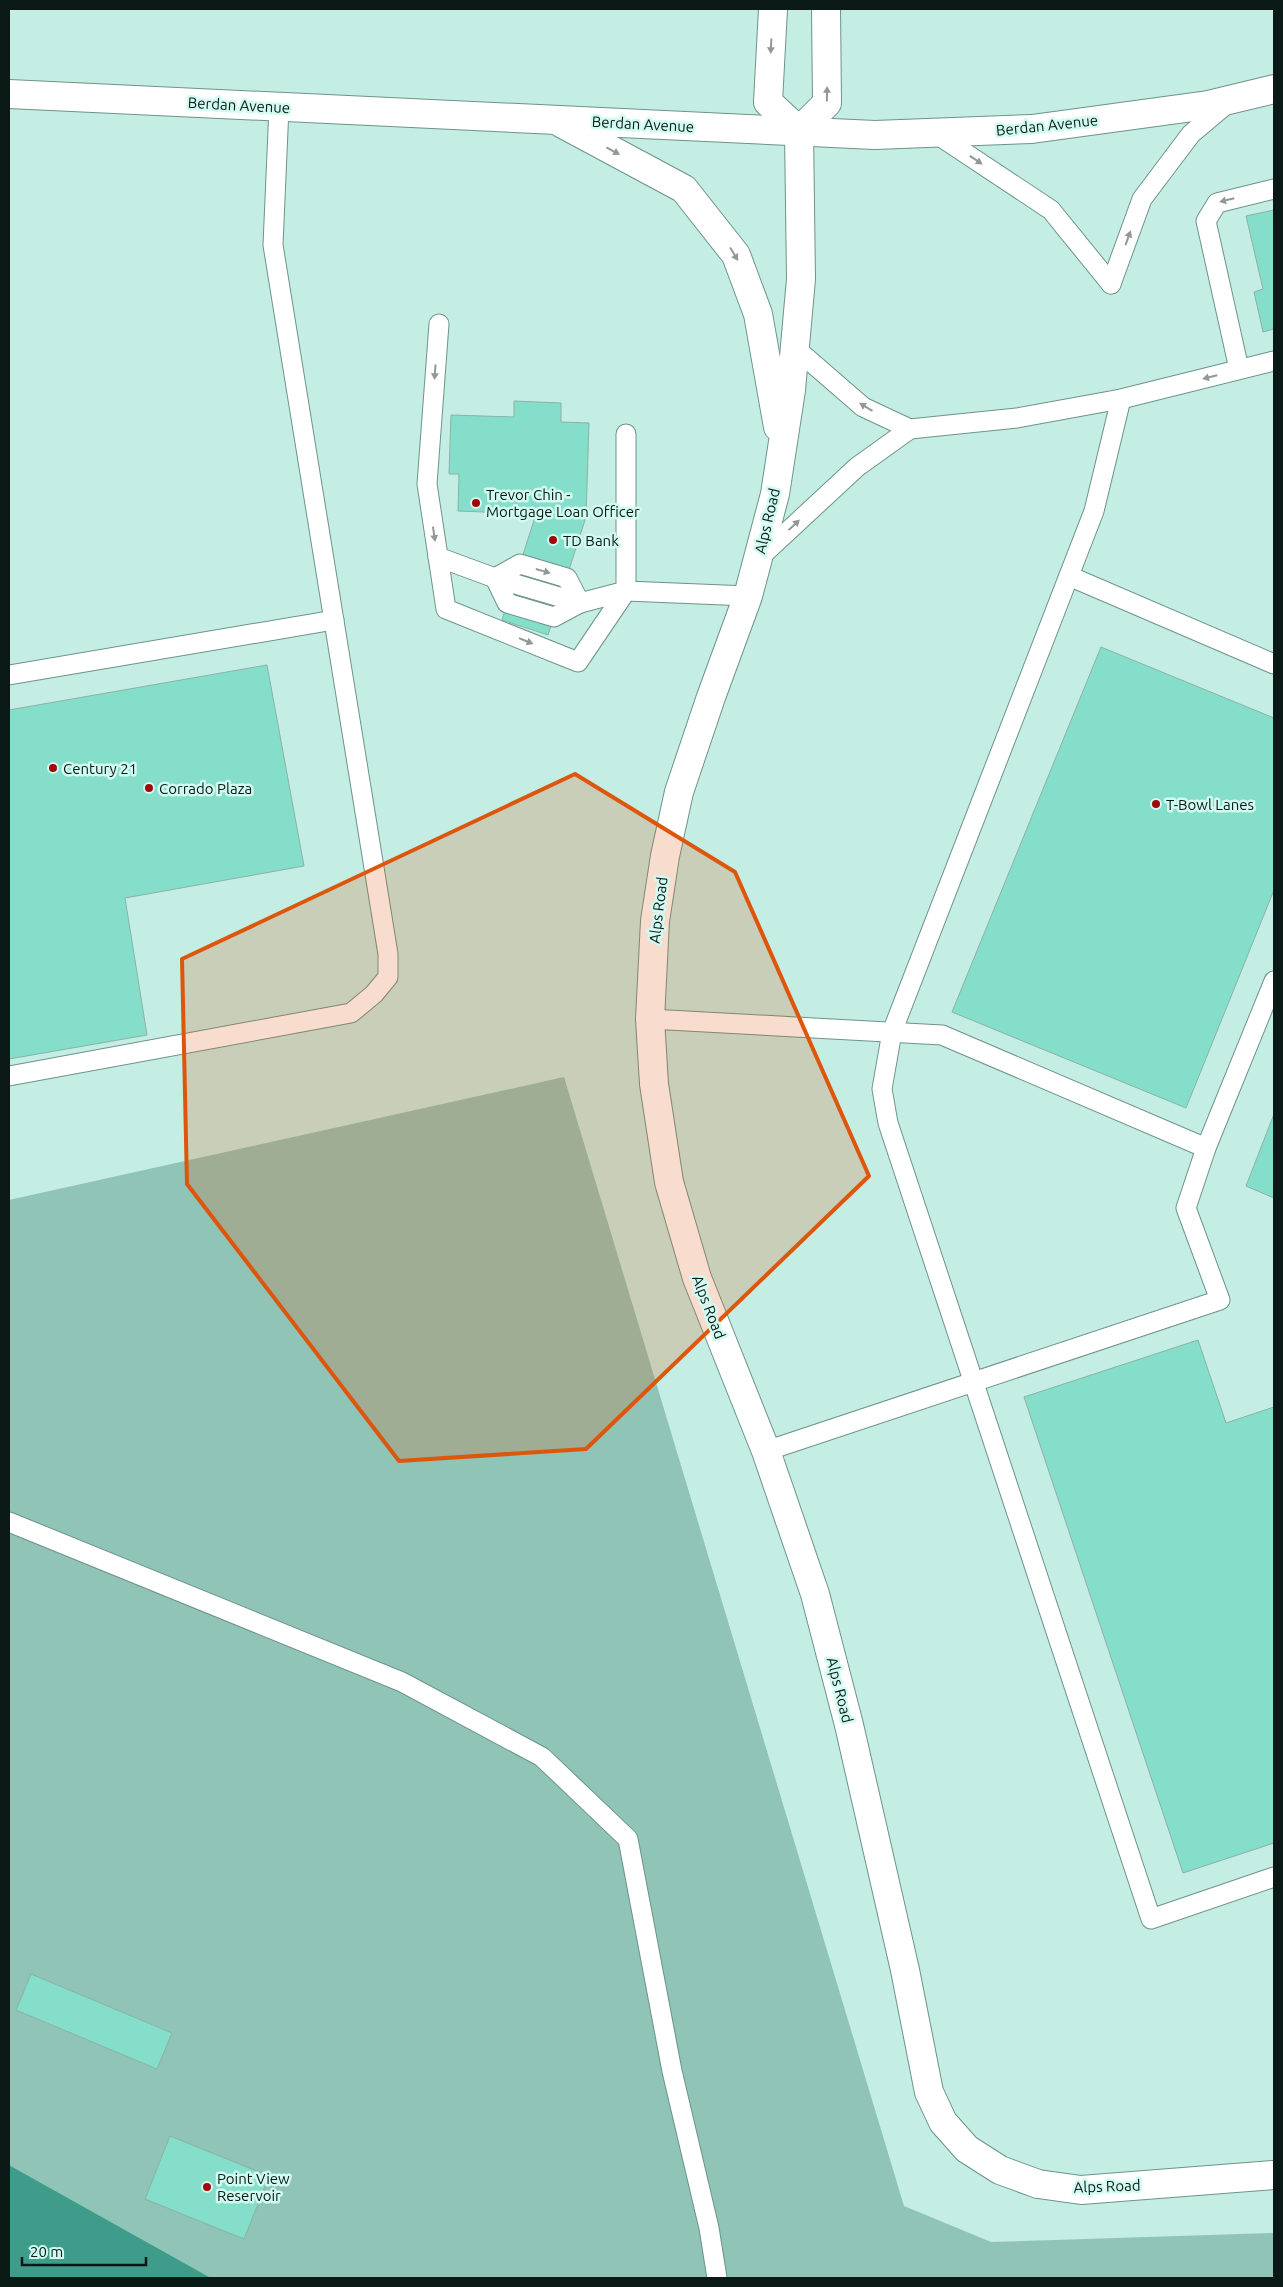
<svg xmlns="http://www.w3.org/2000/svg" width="1283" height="2287" viewBox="0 0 1283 2287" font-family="Ubuntu,sans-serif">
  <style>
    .green { fill: #8fc4b7 }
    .water { fill: #3f9c8a }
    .building { fill: #84deca; stroke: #8ab2a8 }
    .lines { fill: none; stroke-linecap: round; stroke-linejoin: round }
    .lane-casing { stroke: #6d938a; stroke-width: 21 }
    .street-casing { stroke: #6d938a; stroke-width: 30 }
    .secondary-casing { stroke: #6d938a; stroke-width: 30 }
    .lane { stroke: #fff; stroke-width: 19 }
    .street { stroke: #fff; stroke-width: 28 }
    .secondary { stroke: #fff; stroke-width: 28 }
    .oneway { fill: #919896 }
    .marked { fill: #dd560c; fill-opacity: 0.2; stroke: #dd560c; stroke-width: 4; stroke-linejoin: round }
    .poi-dot { fill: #a2080a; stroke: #d1fbf0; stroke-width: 2 }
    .labels { text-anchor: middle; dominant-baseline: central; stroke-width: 5; stroke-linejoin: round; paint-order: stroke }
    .street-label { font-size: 15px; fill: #0a1916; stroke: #d1fbf0 }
    .poi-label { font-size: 15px; fill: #0a1916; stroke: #d1fbf0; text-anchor: start }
  </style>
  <rect width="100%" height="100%" fill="#c4ede3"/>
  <!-- green -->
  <polygon class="green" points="564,1077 904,2206 991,2242 1274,2233 1274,2278 211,2278 9,2165 9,1200"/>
  <!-- water -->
  <polygon class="water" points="9,2165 211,2278 9,2278"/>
  <!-- building -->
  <g class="building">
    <polygon points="1274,210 1274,329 1263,332 1254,292 1263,289 1246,216"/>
    <polygon points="514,401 561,403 561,422 589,423 586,517 548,635 502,620 536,514 458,511 459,474 449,474 451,415 514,417"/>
    <polygon points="1101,647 1274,718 1274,890 1186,1108 952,1012"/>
    <polygon points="267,665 304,866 125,898 147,1035 9,1059 9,710"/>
    <polygon points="1274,1114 1274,1198 1246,1186"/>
    <polygon points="1198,1340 1226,1423 1274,1407 1274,1843 1183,1873 1024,1397"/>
    <polygon points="31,1974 172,2033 157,2069 16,2010"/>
    <polygon points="170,2136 269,2176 244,2239 145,2199"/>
  </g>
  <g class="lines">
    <defs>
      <g id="lane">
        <polyline points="935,133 1051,210 1111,284"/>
        <polyline points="1111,284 1142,199 1191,134 1229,102"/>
        <polyline points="439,324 427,484 446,609 578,662 626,591"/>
        <polyline points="795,348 863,407 910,429"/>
        <polyline points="1239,369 1206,221 1217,203 1274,189"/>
        <polyline points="1121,399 1094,511 892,1032 882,1089 888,1123 1151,1919 1274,1877"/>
        <polyline points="626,434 626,591 748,596"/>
        <polyline points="438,557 495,578 580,603"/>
        <polyline points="759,558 857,467 910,429 1017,418 1121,399 1274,361"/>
        <polyline points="1069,576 1274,664"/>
        <polyline points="495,578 507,603 554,617 580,603 626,591"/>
        <polyline points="495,578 520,564 567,578 580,603"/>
        <polyline points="9,675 334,620"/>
        <polyline points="650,1019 942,1035 1206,1148"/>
        <polyline points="9,1076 351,1013 374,994 388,977 388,954 273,245 279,107"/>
        <polyline points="766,1451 1220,1300 1186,1208 1206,1148 1274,981"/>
        <polyline points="9,1522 402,1682 542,1757 628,1839 672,2071 709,2228 717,2278"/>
      </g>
      <polyline id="street" points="773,9 768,102 799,131 827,103 826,9"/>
      <g id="secondary">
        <polyline points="9,94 875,135 1032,129 1208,105 1274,89"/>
        <polyline points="561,123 684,189 736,255 758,314 778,427"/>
        <polyline points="799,131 801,279 791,390 775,494 748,596 711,697 679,792 665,856 655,921 650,1019 654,1084 669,1182 697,1278 766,1451 815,1594 849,1725 905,1970 929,2092 943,2122 967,2149 1000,2170 1038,2184 1081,2190 1274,2175"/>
      </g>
    </defs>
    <!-- lane casing -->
    <use href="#lane" class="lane-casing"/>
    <!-- street casing -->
    <use href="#street" class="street-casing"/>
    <!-- secondary casing -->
    <use href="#secondary" class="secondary-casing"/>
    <!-- lane -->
    <use href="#lane" class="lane"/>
    <!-- street -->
    <use href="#street" class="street"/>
    <!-- secondary -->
    <use href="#secondary" class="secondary"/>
  </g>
  <!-- one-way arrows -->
  <defs><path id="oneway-solid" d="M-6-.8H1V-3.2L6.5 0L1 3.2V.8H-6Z" transform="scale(1.25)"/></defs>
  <g class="oneway">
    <use href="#oneway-solid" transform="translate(771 46) rotate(93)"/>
    <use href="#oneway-solid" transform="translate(827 94) rotate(-89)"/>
    <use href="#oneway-solid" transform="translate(613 151) rotate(28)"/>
    <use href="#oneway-solid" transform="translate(976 160) rotate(34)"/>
    <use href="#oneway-solid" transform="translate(1227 200) rotate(166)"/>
    <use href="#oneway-solid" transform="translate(1128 238) rotate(-70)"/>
    <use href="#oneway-solid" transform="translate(734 254) rotate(59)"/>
    <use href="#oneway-solid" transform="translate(435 372) rotate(94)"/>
    <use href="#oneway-solid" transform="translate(1210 377) rotate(166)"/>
    <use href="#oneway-solid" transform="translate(866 407) rotate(-149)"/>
    <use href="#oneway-solid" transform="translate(794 525) rotate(-43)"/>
    <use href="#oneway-solid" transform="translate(434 534) rotate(82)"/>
    <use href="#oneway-solid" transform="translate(543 571) rotate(16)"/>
    <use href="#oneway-solid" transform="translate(526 641) rotate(22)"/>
  </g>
  <!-- marked area -->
  <path class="marked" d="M575 774 735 872 869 1176 586 1449 399 1461 187 1184 182 959Z"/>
  <!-- markers -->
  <g class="poi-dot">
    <circle cx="476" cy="503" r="5"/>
    <circle cx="553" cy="540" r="5"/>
    <circle cx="53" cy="768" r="5"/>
    <circle cx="149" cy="788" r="5"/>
    <circle cx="1156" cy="804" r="5"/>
    <circle cx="207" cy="2187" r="5"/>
  </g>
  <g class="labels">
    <!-- street labels -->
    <g class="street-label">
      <text transform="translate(239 105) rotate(3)">Berdan Avenue</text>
      <text transform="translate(643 124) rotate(3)">Berdan Avenue</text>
      <text transform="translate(1047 125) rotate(-6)">Berdan Avenue</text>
      <text transform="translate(767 521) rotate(-77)">Alps Road</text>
      <text transform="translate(658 910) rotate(-83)">Alps Road</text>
      <text transform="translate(709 1307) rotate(69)">Alps Road</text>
      <text transform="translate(840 1690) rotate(76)">Alps Road</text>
      <text transform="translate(1107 2186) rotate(-2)">Alps Road</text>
    </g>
    <!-- poi labels -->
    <g class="poi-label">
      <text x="486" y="494">Trevor Chin -<tspan x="486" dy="17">Mortgage Loan Officer</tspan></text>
      <text x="563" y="540">TD Bank</text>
      <text x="63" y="768">Century 21</text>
      <text x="159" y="788">Corrado Plaza</text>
      <text x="1166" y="804">T-Bowl Lanes</text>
      <text x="217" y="2178">Point View<tspan x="217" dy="17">Reservoir</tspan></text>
    </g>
  </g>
  <!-- border -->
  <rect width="1283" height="2287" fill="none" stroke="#0a1916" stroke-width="20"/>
  <!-- scale -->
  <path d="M22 2257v8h124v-8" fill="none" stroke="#0a1916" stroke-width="2.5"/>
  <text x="30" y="2257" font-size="15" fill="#0a1916" stroke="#d1fbf0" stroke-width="4" paint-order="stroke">20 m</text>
</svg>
